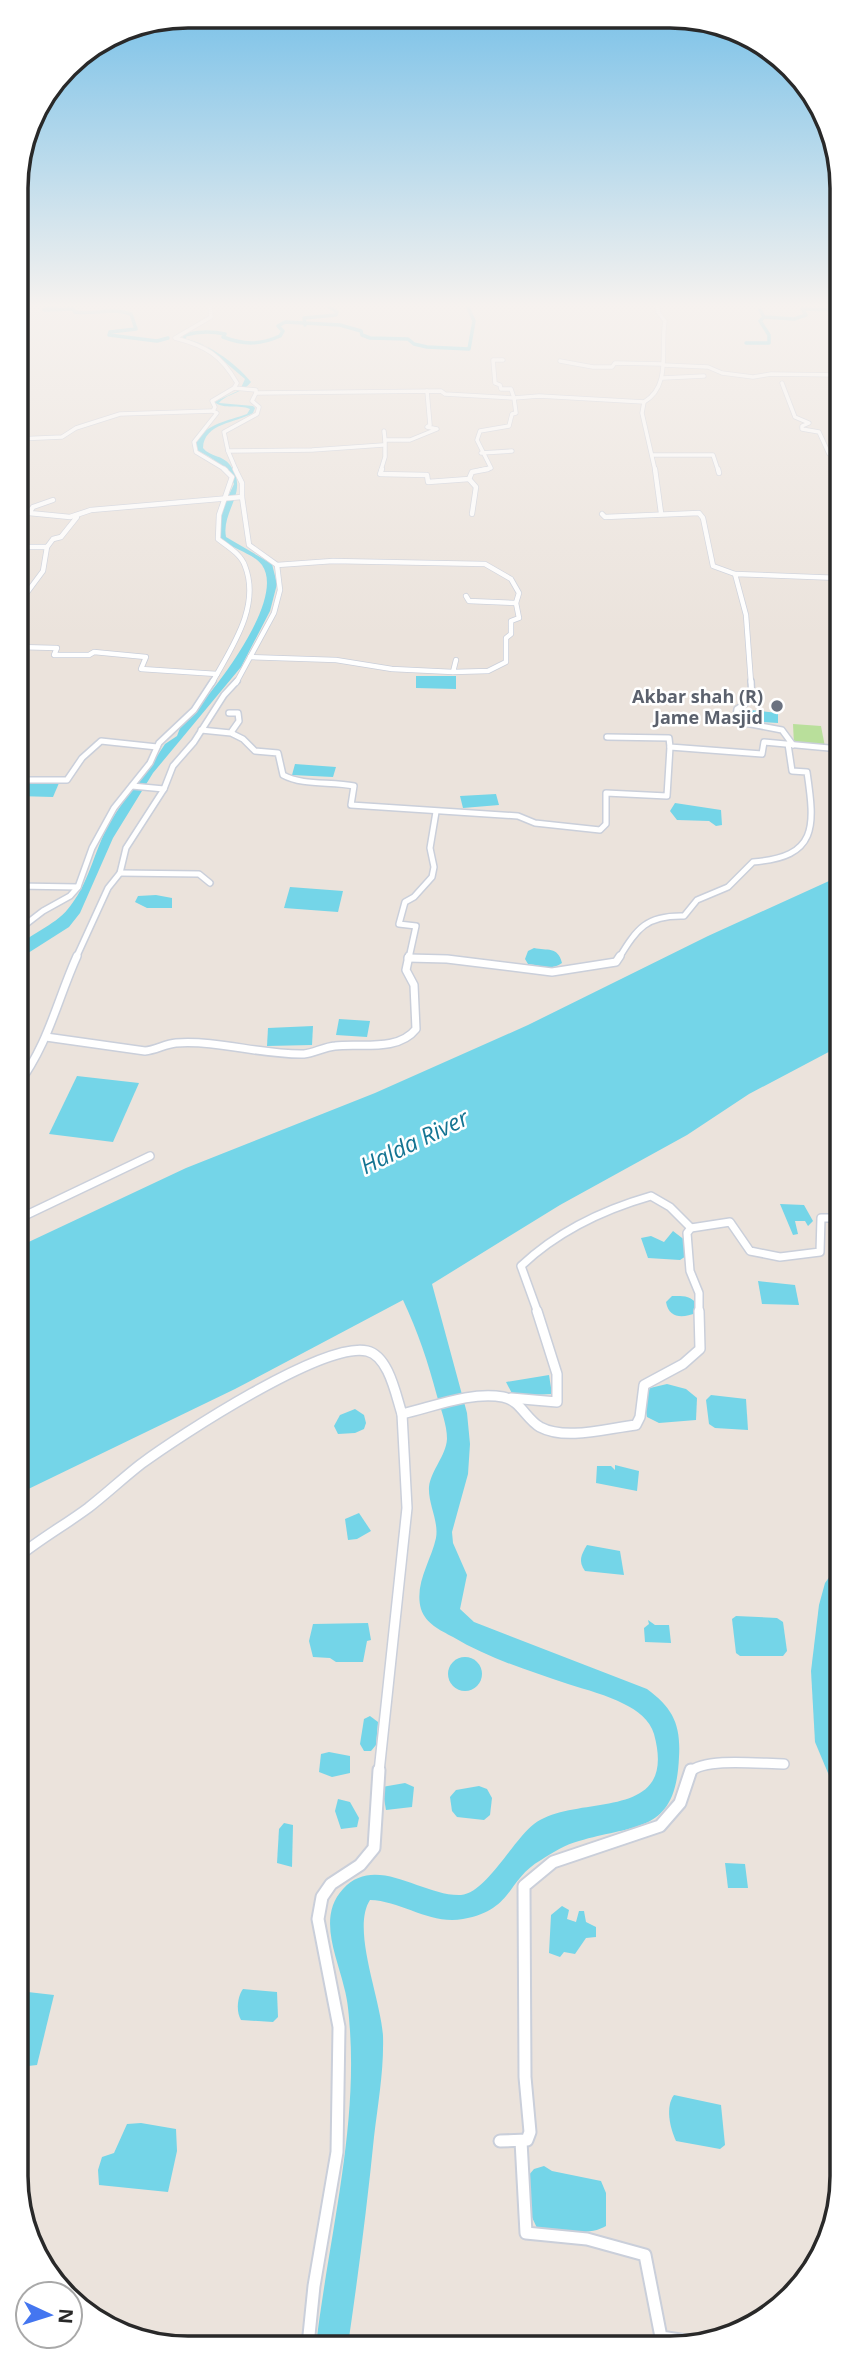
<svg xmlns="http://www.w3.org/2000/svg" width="858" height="2364" viewBox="0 0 858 2364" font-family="'Open Sans',sans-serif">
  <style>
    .green { fill: #b9df9b }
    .water { fill: #74d5e8 }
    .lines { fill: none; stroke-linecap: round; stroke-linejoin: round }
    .canal { stroke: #74d5e8; stroke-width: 3.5 }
    .street-far5-casing { stroke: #cacfda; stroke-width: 5 }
    .street-far4-casing { stroke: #cacfda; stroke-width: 6 }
    .street-far3-casing { stroke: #cacfda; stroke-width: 8 }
    .street-far2-casing { stroke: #cacfda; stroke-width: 10 }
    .street-far1-casing { stroke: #cacfda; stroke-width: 12 }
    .street-casing { stroke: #cacfda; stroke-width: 15 }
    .street-far5 { stroke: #fff; stroke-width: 3.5 }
    .street-far4 { stroke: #fff; stroke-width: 4.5 }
    .street-far3 { stroke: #fff; stroke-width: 5 }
    .street-far2 { stroke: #fff; stroke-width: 7 }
    .street-far1 { stroke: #fff; stroke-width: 9 }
    .street { stroke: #fff; stroke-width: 11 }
    .worship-dot { fill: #6b7280; stroke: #fff; stroke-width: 2.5 }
    .labels { text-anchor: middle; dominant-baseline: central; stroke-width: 5; stroke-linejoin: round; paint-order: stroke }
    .far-worship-label { font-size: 18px; font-weight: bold; fill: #5b616d; stroke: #fff; text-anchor: end }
    .water-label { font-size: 23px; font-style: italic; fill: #147492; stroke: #fff }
    .rim { fill: none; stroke: #292929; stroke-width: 3.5 }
  </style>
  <rect width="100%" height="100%" fill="#ebe3dc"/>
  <!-- green -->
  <polygon class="green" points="793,724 821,726 825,747 794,745"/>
  <!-- water -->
  <g class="water">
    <path d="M180 338C204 340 236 363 251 382 242 394 227 393 219 403L253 406 255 408 253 413C236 423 204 423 203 448 210 457 223 455 230 465 250 492 221 510 226 537L272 564 277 584 270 611 241 667 153 773 113 838 80 913 69 927 25 955 17 964V947C34 931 57 925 71 905 91 879 95 846 112 819 128 793 149 770 165 744L177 736 180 728C205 702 288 602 262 565 251 551 229 550 218 534L221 512 234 484C228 468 213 458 198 451L196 442C207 423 228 421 247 414L250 409C239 404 225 410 214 402L240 390 245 379 206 346Z"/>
    <polygon points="416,676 456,676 456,689 416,688"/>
    <polygon points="741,709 778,713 778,723 742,721"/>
    <polygon points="295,764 336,767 333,777 292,775"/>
    <polygon points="21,781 59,783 53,797 17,796"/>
    <polygon points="496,794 499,805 463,808 460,796"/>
    <polygon points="675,803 721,810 722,825 716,826 709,821 677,820 670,811"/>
    <path d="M840 876V1046L749 1094 687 1135 560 1205 432 1284 467 1413 470 1444 468 1474 452 1532 453 1543 467 1575 460 1609 474 1622 647 1689C673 1708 681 1725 679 1757 676 1833 637 1824 579 1841 566 1844 552 1853 541 1860 506 1880 514 1910 463 1919 430 1925 402 1901 370 1900 351 1929 381 1999 383 2036 384 2070 378 2103 374 2137 367 2207 358 2276 348 2345H316C328 2243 357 2133 350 2031 349 2016 348 2001 344 1987 337 1956 317 1917 343 1889 376 1853 423 1897 461 1895 486 1893 513 1840 534 1824 577 1792 679 1825 654 1734 650 1720 637 1710 624 1704 607 1695 587 1690 568 1684 529 1671 488 1658 453 1637 440 1630 426 1624 421 1609 414 1584 431 1561 436 1538 439 1521 428 1504 429 1487 431 1470 446 1456 447 1439 447 1425 441 1410 437 1396 428 1362 418 1332 403 1300L235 1389 18 1494V1247L186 1168 375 1093 528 1025 708 936Z"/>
    <polygon points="290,887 343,891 338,912 284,908"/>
    <polygon points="156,895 172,898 172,908 147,908 135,902 138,896"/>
    <path d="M534 948C547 951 558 946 562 963 551 971 540 965 528 964L525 959 528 951Z"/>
    <polygon points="339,1019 370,1021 367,1037 336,1035"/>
    <polygon points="313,1026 312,1045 267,1046 268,1028"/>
    <polygon points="77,1076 139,1083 113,1142 49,1134"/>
    <polygon points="780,1204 804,1205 813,1221 808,1226 805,1221 795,1221 798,1234 793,1235"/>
    <polygon points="673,1231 686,1241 689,1254 680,1260 648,1258 641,1238 651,1236 664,1242"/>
    <polygon points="758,1281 795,1285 799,1305 762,1304"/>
    <path d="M672 1296C682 1296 690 1295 697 1304L696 1313C683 1318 669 1319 666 1302Z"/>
    <polygon points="549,1375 552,1394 532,1395 532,1400 517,1403 506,1382"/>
    <polygon points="667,1384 686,1389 697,1398 696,1420 659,1423 647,1417 644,1400 650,1388"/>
    <polygon points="711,1395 746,1399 748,1430 715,1428 709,1424 706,1400"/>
    <polygon points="355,1409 364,1415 366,1423 364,1429 355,1433 338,1434 334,1426 340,1415"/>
    <polygon points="615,1465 639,1471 637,1491 596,1483 597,1466 611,1466 615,1470"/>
    <polygon points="359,1513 371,1531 357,1539 348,1540 345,1519"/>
    <path d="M587 1545 620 1551 624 1575 585 1571C578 1561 581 1555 587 1545Z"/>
    <polygon points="841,1561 841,1804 815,1742 811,1671 819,1605 825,1583"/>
    <polygon points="736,1616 777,1618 783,1622 787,1651 783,1656 740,1656 736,1653 732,1619"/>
    <polygon points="648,1620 655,1625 669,1625 671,1643 645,1642 644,1628 649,1624"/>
    <polygon points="368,1623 371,1640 367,1641 363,1662 336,1662 330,1658 313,1657 309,1641 313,1624"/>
    <circle cx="465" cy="1674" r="17"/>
    <polygon points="370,1716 378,1722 376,1745 371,1751 364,1751 360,1744 364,1719"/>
    <polygon points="329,1752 350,1756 350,1773 332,1777 319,1772 321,1754"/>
    <polygon points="405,1783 414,1787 412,1807 386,1810 382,1787"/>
    <polygon points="479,1786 487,1789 492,1798 490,1815 484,1820 457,1817 452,1811 450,1797 456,1790"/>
    <polygon points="338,1799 350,1802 359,1818 357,1827 341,1829 335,1811"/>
    <polygon points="284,1823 293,1825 292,1867 277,1863 279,1829"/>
    <polygon points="725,1863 745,1864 748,1888 728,1888"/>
    <polygon points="562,1906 569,1910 567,1919 576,1922 579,1911 584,1911 586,1922 596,1927 596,1937 586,1938 575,1954 564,1952 560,1957 549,1953 551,1915"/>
    <path d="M243 1989 277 1992 278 2017 273 2022 241 2020C236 2012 237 1997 243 1989Z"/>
    <polygon points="19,1991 54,1995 37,2065 19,2067"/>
    <path d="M674 2095 721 2105 725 2145 720 2149 676 2141C670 2128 665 2107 674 2095Z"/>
    <polygon points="141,2123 176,2129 177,2151 168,2192 99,2185 98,2170 102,2157 114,2153 127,2124"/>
    <path d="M544 2166 552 2171 601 2181 606 2193V2226C588 2237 558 2230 537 2228L530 2213 528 2176 534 2169Z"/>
  </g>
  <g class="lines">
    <!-- canal -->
    <g class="canal">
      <path d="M58 305 44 310 73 309 75 312C94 315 111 307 131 314L136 329 110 332 109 335 157 341 168 338"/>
      <polyline points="760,310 764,317 794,319 806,315 802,309 839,310"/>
      <polyline points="305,325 304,318 336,315 337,312 327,305"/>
      <path d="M184 339 185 335C199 331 211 331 225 334L223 337C244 345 260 345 280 336L283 331 278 326 285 322 340 325 361 331 362 335 370 338 408 339 414 344 427 347 469 349 474 321 467 305"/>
      <polyline points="746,343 769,343 769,335 760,321 764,317"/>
    </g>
    <defs>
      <g id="street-far5">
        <path d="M210 305 211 317 175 338C206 346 221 355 237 383L234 388 256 390V393L441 391 445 394 514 398 516 413 512 414 509 426 480 431 477 440 491 468 480 470"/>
        <polyline points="503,360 493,360 495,383 500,385 501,389 511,389 514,398 539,396 644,402"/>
        <polyline points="560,361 593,367 612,367 615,363 663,364"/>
        <polyline points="663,365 708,367 722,373 753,377 771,374 839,375"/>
        <polyline points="663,378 704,376"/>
        <polyline points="782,383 795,417 809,423 802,426 802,429 819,432 829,454 836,454 839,460"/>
        <polyline points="256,393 252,401 259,407 257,414 224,432 228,451 312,450 383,445"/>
        <polyline points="384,431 385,440 410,440 437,429 427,427 430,425 427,391"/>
        <polyline points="17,439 62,437 76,428 120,414 213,411"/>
        <polyline points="228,451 236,470"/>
        <polyline points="481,453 512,451"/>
        <polyline points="653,455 713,455 718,470"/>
        <polyline points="226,470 196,452 194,442 217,413 213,411 215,407 212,401 234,388"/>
        <polyline points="381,470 385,457 385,440"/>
        <path d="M655 470 642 413 644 402C672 386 660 348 665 321L658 312V305"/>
      </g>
      <g id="street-far4">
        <polyline points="382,469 380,474 427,475 428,482 469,479 472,472 488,469"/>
        <polyline points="655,469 661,513"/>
        <polyline points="718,469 719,473"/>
        <polyline points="469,479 476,487 472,514"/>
        <polyline points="242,497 249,545 277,565 333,561 485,564 511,579 519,593 516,603 519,618 511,621 511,634 506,638 506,662 488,671 453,672 456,660"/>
        <polyline points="53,500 33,507 29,513 70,517 91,510 242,497 242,483 235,469"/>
        <polyline points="602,514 605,517 699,513 703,518 713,566 735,574"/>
        <polyline points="17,547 47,547"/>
        <polyline points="466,596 469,601 516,603"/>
        <polyline points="17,606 43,571 47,547 53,539 61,537 77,517"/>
        <polyline points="17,647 57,648 54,655 89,655 94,652 146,657 141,669 217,674"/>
        <polyline points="250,657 336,660 392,669 453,672"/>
        <path d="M212 683C231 648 261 607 245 566 241 554 227 546 218 539L219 515 232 477 224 469"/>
        <polyline points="236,683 274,613 280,590 277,565"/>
        <polyline points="751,683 746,615 735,574 839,578"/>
      </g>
      <g id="street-far3">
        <polyline points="751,681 752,699 737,709 736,716 740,722 782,730 793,745"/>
        <polyline points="229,713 238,713 239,721 232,731"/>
        <path d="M201 730 231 733 243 739 255 751 278 753 283 775C303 786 332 781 354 786L351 805 518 816 535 823 600 830 606 824V793L667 796 670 747"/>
        <polyline points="607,737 669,738 670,747 762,754 764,742 840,749"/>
        <polyline points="132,786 164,789"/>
        <polyline points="17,787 20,780 67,780 82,758 101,741 157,747"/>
        <polyline points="120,873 199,874 210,883"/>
        <polyline points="17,886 78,887"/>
        <polyline points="17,931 43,911 70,896 78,887 92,848 114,808 150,763 159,743 194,710 213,681"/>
        <polyline points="76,958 108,888 120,873 126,848 164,789 173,766 194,742 224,695 237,681"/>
        <polyline points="409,958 416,926 399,924 405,902 414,897 432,877 434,867 430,848 436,812"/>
        <path d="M619 958C637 928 647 915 684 916L697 900 728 887 753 862C818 857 815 827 807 772L792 771 788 744"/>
      </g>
      <g id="street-far2">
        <polyline points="408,958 447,959 552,972 616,962 620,956"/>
        <path d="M46 1037 145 1051C156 1050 165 1044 176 1043 219 1040 261 1055 304 1054 314 1053 324 1047 335 1046 360 1043 398 1052 416 1029L414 985 406 970 409 956"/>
        <path d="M17 1086C49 1043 56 1003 77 956"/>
        <polyline points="18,1219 150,1156"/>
        <path d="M538 1313 521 1266C558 1231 602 1210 651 1196L670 1207 691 1228"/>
        <polyline points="699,1313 699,1293 690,1271 687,1233 691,1228 730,1222 750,1251 780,1257 820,1252 821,1218 840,1218"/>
      </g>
      <g id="street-far1">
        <polyline points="511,1398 557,1402 557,1374 537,1311"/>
        <path d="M18 1557C40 1539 65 1525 88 1508 106 1494 123 1478 141 1464 179 1436 324 1341 367 1351 389 1356 396 1396 402 1414 433 1407 471 1391 503 1397 520 1400 526 1419 540 1427 566 1441 608 1428 636 1425L640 1417 644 1385 683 1364 700 1349 699 1311"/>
        <polyline points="379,1772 407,1508 402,1414"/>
        <path d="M690 1772C705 1757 762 1764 784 1764"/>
      </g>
      <g id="street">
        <polyline points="500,2141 527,2140 530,2132 525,2077 524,1886 553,1862 660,1826 680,1803 691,1770"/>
        <polyline points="521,2141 526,2233 587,2239 645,2255 661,2337 705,2344"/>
        <polyline points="308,2345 314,2286 337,2152 339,2027 318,1919 322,1897 331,1884 360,1865 374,1848 379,1770"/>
      </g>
    </defs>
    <!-- street-far5 casing -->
    <use href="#street-far5" class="street-far5-casing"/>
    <!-- street-far4 casing -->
    <use href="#street-far4" class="street-far4-casing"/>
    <!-- street-far3 casing -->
    <use href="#street-far3" class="street-far3-casing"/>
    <!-- street-far2 casing -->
    <use href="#street-far2" class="street-far2-casing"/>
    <!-- street-far1 casing -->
    <use href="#street-far1" class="street-far1-casing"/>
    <!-- street casing -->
    <use href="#street" class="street-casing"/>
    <!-- street-far5 -->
    <use href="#street-far5" class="street-far5"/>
    <!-- street-far4 -->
    <use href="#street-far4" class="street-far4"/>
    <!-- street-far3 -->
    <use href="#street-far3" class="street-far3"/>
    <!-- street-far2 -->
    <use href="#street-far2" class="street-far2"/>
    <!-- street-far1 -->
    <use href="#street-far1" class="street-far1"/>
    <!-- street -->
    <use href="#street" class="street"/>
  </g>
  <!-- sky -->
  <linearGradient id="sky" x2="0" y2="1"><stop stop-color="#79c1e8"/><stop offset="0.48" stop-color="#f6f2ef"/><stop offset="1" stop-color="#f6f2ef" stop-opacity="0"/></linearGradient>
  <rect width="858" height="636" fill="url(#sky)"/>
  <!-- markers -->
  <circle class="worship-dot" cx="777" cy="706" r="7"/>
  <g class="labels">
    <!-- far-worship labels -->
    <g class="far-worship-label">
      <text x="763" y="696">Akbar shah (R)<tspan x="763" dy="21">Jame Masjid</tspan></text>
    </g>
    <!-- water labels -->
    <g class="water-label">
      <text transform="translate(414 1141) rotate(-26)">Halda River</text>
    </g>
  </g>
  <!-- crop -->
  <path d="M0 0H858V2364H0ZM188 28H670A160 160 0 0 1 830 188V2176A160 160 0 0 1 670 2336H188A160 160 0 0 1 28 2176V188A160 160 0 0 1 188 28Z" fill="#fff" fill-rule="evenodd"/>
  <path class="rim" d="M188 28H670A160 160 0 0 1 830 188V2176A160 160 0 0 1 670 2336H188A160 160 0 0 1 28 2176V188A160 160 0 0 1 188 28Z"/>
  <!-- north arrow -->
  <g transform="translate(49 2315) rotate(94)"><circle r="33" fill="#ffffff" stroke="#a9a9a9" stroke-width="2"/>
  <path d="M0-5L12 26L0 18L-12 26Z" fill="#4476f0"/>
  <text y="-10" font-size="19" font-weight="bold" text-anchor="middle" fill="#292929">N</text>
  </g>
</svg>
